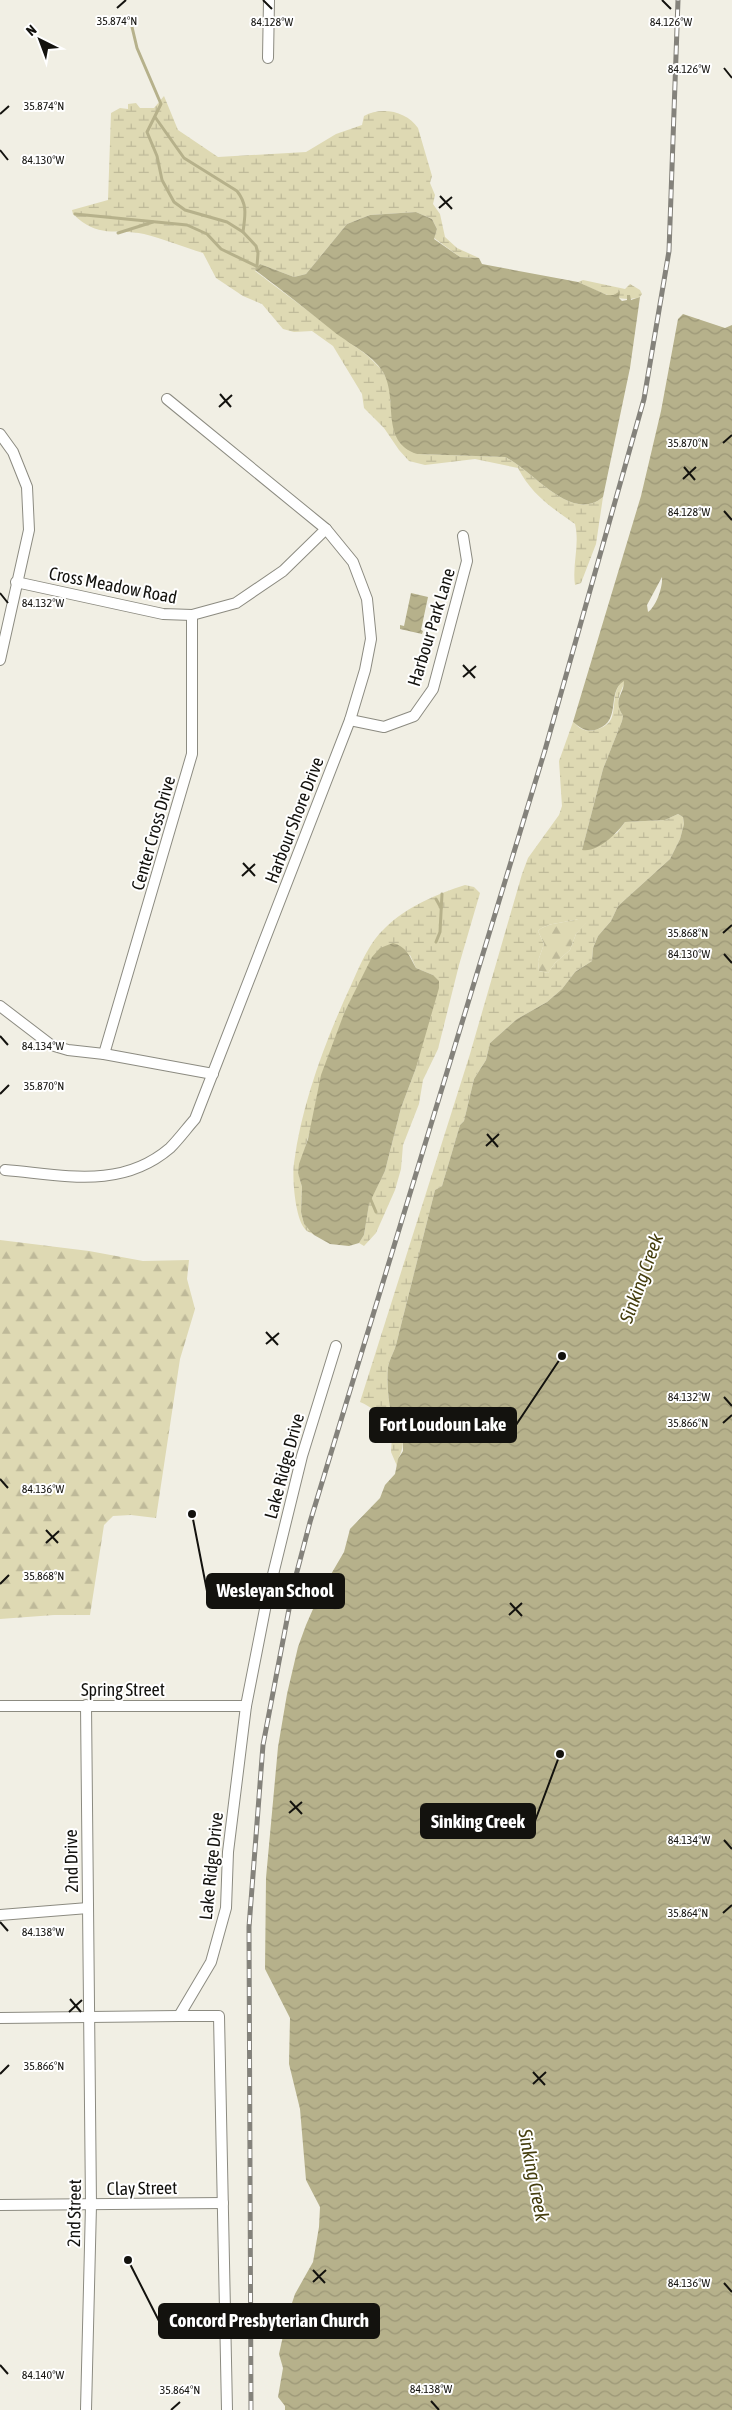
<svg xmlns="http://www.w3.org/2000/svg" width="732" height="2410" viewBox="0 0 732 2410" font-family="'Asap Condensed',sans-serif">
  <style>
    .forest { fill: url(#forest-firs) }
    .wetland { fill: url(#wetland-marsh); fill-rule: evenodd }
    .water { fill: url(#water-waves); fill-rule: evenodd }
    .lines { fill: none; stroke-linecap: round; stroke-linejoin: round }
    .stream { stroke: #b6b18b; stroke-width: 3 }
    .street-casing { stroke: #8c8b81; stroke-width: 12 }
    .street { stroke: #fff; stroke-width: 10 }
    .rail-casing { stroke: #84827b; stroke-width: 5 }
    .rail { stroke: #fff; stroke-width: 3; stroke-dasharray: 9; stroke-linecap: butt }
    .ticks { fill: none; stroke: #13120e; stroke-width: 2 }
    .labels { text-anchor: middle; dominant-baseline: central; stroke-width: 4; stroke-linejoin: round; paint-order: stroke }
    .street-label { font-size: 18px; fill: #13120e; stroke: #fff }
    .water-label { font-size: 19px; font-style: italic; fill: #443d0d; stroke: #fff }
    .ticks-label { font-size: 12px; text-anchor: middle; fill: #13120e; stroke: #fff; stroke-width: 4; stroke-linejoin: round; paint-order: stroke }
    .leader { fill: none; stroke: #13120e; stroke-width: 2 }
    .callout-dot { fill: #13120e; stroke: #fff; stroke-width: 2 }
    .callout { fill: #13120e; stroke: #13120e; stroke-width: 2 }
    .callout-label { font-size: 19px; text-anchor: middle; font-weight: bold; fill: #fff }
  </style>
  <defs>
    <pattern id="forest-firs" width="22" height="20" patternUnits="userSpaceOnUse" patternTransform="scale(1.25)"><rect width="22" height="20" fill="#ded9b3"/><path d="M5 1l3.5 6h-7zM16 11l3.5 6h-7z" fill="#beb999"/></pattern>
    <pattern id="wetland-marsh" width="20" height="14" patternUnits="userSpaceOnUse" patternTransform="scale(1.25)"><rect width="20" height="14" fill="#ded9b3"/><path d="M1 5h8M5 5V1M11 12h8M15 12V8" fill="none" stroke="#beb999"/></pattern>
    <pattern id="water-waves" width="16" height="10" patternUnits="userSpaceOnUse" patternTransform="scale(1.25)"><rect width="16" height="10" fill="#b6b18b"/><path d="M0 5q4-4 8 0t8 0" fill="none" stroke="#9c9777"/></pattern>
  </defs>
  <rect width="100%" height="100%" fill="#f1efe4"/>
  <!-- forest -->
  <g class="forest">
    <path d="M578 919H590L576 934 570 950 555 963 548 973 539 971 538 961 544 944 538 931C547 922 566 923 578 919Z"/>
    <polygon points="0,1240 89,1251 143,1261 189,1260 187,1279 195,1309 180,1359 156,1518 131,1515 113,1516 104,1525 90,1615 54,1615 0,1619"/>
  </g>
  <!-- wetland -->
  <g class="wetland">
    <path d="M164 96 178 130 218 157 306 152 336 134 362 125 364 116C381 106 407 111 418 128L432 176 430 183 435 195 433 204 440 214 445 237 457 248 479 258 460 257 434 238 437 229 432 219 416 212 370 215 347 224 306 274 294 277 260 264 255 271 368 356 382 370 390 386V401L417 454 505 457C533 470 571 524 603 497L596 544 581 583 575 585C572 564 580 545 575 524 552 508 531 494 518 468L475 459 425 465 409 461 399 450 384 428 364 408 362 394 333 346 312 331 294 332 283 329 262 304 243 296 216 278 203 253C184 247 164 239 144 234 115 228 98 239 73 214L72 210 108 200 111 113 120 108 128 109V104L136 103 140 108H154Z"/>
    <path d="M583 280 625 289 630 284 640 290 642 294 640 297C620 304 598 291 578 282Z"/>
    <path d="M624 680 625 682C619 695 615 703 623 716L622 721 603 769 582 850 617 833 625 822 665 820 678 814 683 817 684 824 680 839 670 859 618 906 611 921 598 936 593 948 592 961 575 972 562 989 547 1002 517 1019 490 1043 486 1060 474 1079 464 1121 460 1125 442 1186 435 1190 396 1345C394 1352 389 1360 388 1368 386 1384 390 1431 403 1441 403 1452 398 1456 397 1466L391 1452 392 1435C378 1421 383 1412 360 1402L470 1054 522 874 528 858 559 815 562 806 559 761 573 722C576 724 579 728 582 729 592 734 609 727 612 717 616 704 612 689 624 680ZM578 919H589L576 934 570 950 555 963 548 973 539 971 538 961 544 944 538 931C547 922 566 923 578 919Z"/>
    <path d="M465 885 474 887 480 893 459 965 438 1049 423 1080 419 1104 403 1145 401 1169 395 1190 376 1233 364 1246 359 1243 364 1235 369 1203 385 1171 401 1108 416 1068 425 1032 433 975 416 968 410 955 351 1000 345 1011 298 1172 302 1187 301 1212 304 1224 315 1235C312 1233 307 1232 305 1229 295 1218 292 1178 294 1163 302 1102 326 1039 352 983 361 963 369 943 385 928 406 907 437 894 465 885Z"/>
  </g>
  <!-- water -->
  <g class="water">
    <path d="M416 212 432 219 437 229 434 239 460 257 479 258 482 264 578 282 607 295H614L620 291 619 298 622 301 627 300V295H630L631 300 640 297 630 368 603 497C571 524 533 470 505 457L417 454C379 441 399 400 383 372 372 354 349 344 333 331 307 310 282 290 255 270L260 264 294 277 306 274 347 224 370 215Z"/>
    <path d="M683 314 725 328 732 325V2410H285V2406L278 2397 283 2368 279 2354 287 2318 295 2294 313 2262 319 2227 320 2207 306 2180 300 2109 289 2064 290 2018 265 1969 266 1878 278 1747 287 1694 298 1647 306 1625 320 1593 344 1552 350 1529 380 1498 385 1485 395 1474 398 1459 403 1451V1441C390 1431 386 1384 388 1368 389 1360 394 1352 396 1345L435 1190 442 1186 460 1125 464 1121 474 1079 486 1060 490 1043 517 1019 547 1002 562 989 575 972 592 961 593 948 598 936 611 921 618 906 670 859 680 839 684 824 683 817 678 814 665 820 625 822C617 833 598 853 582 850L603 769 622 721 623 716C612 698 624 696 624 681 606 692 622 720 598 729 587 733 582 729 573 722L641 496 661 411 678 319ZM662 577C663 587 656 607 648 612L647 605Z"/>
    <polygon points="411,593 428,597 421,630 423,631 422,634 400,629 400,625 404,626"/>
    <path d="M393 943C406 946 410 957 416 968L433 975 439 981V988L416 1068 401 1108 385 1171 369 1204 364 1235 359 1243 349 1246 330 1244 314 1235 304 1224 301 1212 302 1187 298 1173 299 1164 308 1139 321 1075 345 1011 372 957 380 948Z"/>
  </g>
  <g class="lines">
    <!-- stream -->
    <g class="stream">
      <polyline points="132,27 137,48 161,104 147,132 157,156 162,180 174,202 185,210 227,222 243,232 256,246 258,253 257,266"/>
      <path d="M155 117 184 158 237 191C248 205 245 216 243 232"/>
      <polyline points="75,214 187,225 207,234 221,249 256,266"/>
      <polyline points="118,233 153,222"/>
      <polyline points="436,899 441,908"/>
      <polyline points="436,942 440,932 442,894"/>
      <polyline points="370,1198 376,1212"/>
    </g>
    <defs>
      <g id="street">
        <polyline points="268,58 269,0"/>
        <polyline points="0,434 13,452 27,487 29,530 0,660"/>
        <polyline points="16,582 163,614 192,615 236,603 283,571 326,529"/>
        <polyline points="350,720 384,727 414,716 433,689 467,561 463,536"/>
        <polyline points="0,1006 51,1045 68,1050 104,1054 213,1074"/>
        <polyline points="104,1054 192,754 192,615"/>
        <path d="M5 1170C64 1175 121 1190 170 1148 179 1139 187 1128 195 1119L350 720 365 670 371 639 367 599 353 562 326 529 167 399"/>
        <polyline points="86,1705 91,2205 86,2410"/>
        <polyline points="0,1706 246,1706"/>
        <polyline points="0,1915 88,1908"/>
        <polyline points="0,2018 179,2016"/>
        <polyline points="0,2205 223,2203"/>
        <polyline points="227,2410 219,2016 179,2016 211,1962 226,1908 228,1852 246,1706 267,1599 302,1456 336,1346"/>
      </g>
    </defs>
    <!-- street casing -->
    <use href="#street" class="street-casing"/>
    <!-- street -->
    <use href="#street" class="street"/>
    <defs>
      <polyline id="rail" points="251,2410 249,1927 263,1745 294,1583 310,1522 545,750 644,399 669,251 678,0"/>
    </defs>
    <!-- rail casing -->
    <use href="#rail" class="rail-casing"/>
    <!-- rail -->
    <use href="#rail" class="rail"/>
  </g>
  <!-- ticks -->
  <path class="ticks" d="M263 0 272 9M662 0 671 9M117 8 126 0M724 68 732 78M0 114 9 106M0 150 8 160M440 196 452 209M439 208 452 197M220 394 231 407M219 407 232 395M723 443 732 435M684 467 695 480M683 479 696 467M724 511 732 520M0 593 8 603M463 665 475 678M463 677 476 666M243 863 255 876M242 876 255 864M723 933 732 925M724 954 732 963M0 1036 8 1045M0 1094 9 1085M487 1134 498 1147M486 1146 499 1134M266 1332 278 1345M266 1344 279 1333M724 1397 732 1406M723 1423 732 1415M0 1479 8 1488M46 1530 58 1543M46 1543 59 1531M0 1584 9 1575M510 1603 522 1616M509 1615 522 1603M290 1801 302 1814M289 1813 302 1802M724 1840 732 1849M723 1913 732 1905M0 1922 8 1931M70 1999 81 2012M69 2012 82 2000M533 2072 545 2085M0 2074 9 2065M533 2084 546 2072M313 2270 325 2283M313 2282 326 2270M724 2283 732 2292M0 2365 8 2374M431 2401 439 2410M171 2410 180 2402"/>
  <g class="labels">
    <!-- street labels -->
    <g class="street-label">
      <text transform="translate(113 585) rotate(11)">Cross Meadow Road</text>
      <text transform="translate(431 627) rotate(-73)">Harbour Park Lane</text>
      <text transform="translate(294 820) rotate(-69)">Harbour Shore Drive</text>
      <text transform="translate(153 833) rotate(-74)">Center Cross Drive</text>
      <text transform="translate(284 1466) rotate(-75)">Lake Ridge Drive</text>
      <text x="123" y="1689">Spring Street</text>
      <text transform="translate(71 1861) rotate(-91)">2nd Drive</text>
      <text transform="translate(211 1866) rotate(-84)">Lake Ridge Drive</text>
      <text transform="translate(142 2188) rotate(-1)">Clay Street</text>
      <text transform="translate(74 2213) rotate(-89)">2nd Street</text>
    </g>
    <!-- water labels -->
    <g class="water-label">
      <text transform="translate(641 1278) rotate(-70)">Sinking Creek</text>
      <text transform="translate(534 2175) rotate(79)">Sinking Creek</text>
    </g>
  </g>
  <g class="ticks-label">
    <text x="117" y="25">35.874°N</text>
    <text x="272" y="26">84.128°W</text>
    <text x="671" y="26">84.126°W</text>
    <text x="689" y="73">84.126°W</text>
    <text x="44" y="110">35.874°N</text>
    <text x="43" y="164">84.130°W</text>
    <text x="688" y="447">35.870°N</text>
    <text x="689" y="516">84.128°W</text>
    <text x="43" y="607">84.132°W</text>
    <text x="688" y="937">35.868°N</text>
    <text x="689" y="958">84.130°W</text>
    <text x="43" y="1050">84.134°W</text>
    <text x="44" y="1090">35.870°N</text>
    <text x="689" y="1401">84.132°W</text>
    <text x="688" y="1427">35.866°N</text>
    <text x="43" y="1493">84.136°W</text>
    <text x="44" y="1580">35.868°N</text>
    <text x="689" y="1844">84.134°W</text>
    <text x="688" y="1917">35.864°N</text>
    <text x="43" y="1936">84.138°W</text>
    <text x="44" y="2070">35.866°N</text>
    <text x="689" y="2287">84.136°W</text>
    <text x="43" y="2379">84.140°W</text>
    <text x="431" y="2393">84.138°W</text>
    <text x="180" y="2394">35.864°N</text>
  </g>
  <!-- callouts -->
  <path class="leader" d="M562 1356L516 1425M192 1514L207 1591M560 1754L535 1821M128 2260L159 2321"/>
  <g class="callout-dot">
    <circle cx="562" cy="1356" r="5"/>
    <circle cx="192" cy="1514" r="5"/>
    <circle cx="560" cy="1754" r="5"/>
    <circle cx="128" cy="2260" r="5"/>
  </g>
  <g class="callout">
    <rect x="370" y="1408" width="146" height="34" rx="5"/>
    <rect x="207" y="1574" width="137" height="34" rx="5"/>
    <rect x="421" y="1804" width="114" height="34" rx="5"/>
    <rect x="159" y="2304" width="220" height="34" rx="5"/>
  </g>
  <g class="callout-label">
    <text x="443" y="1431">Fort Loudoun Lake</text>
    <text x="275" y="1597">Wesleyan School</text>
    <text x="478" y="1828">Sinking Creek</text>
    <text x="269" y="2327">Concord Presbyterian Church</text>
  </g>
  <!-- north arrow -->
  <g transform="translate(40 40) rotate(318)" stroke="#ffffff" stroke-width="4" paint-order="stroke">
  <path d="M0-4L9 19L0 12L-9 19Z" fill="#13120e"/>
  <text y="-8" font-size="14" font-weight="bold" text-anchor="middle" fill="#13120e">N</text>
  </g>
</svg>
